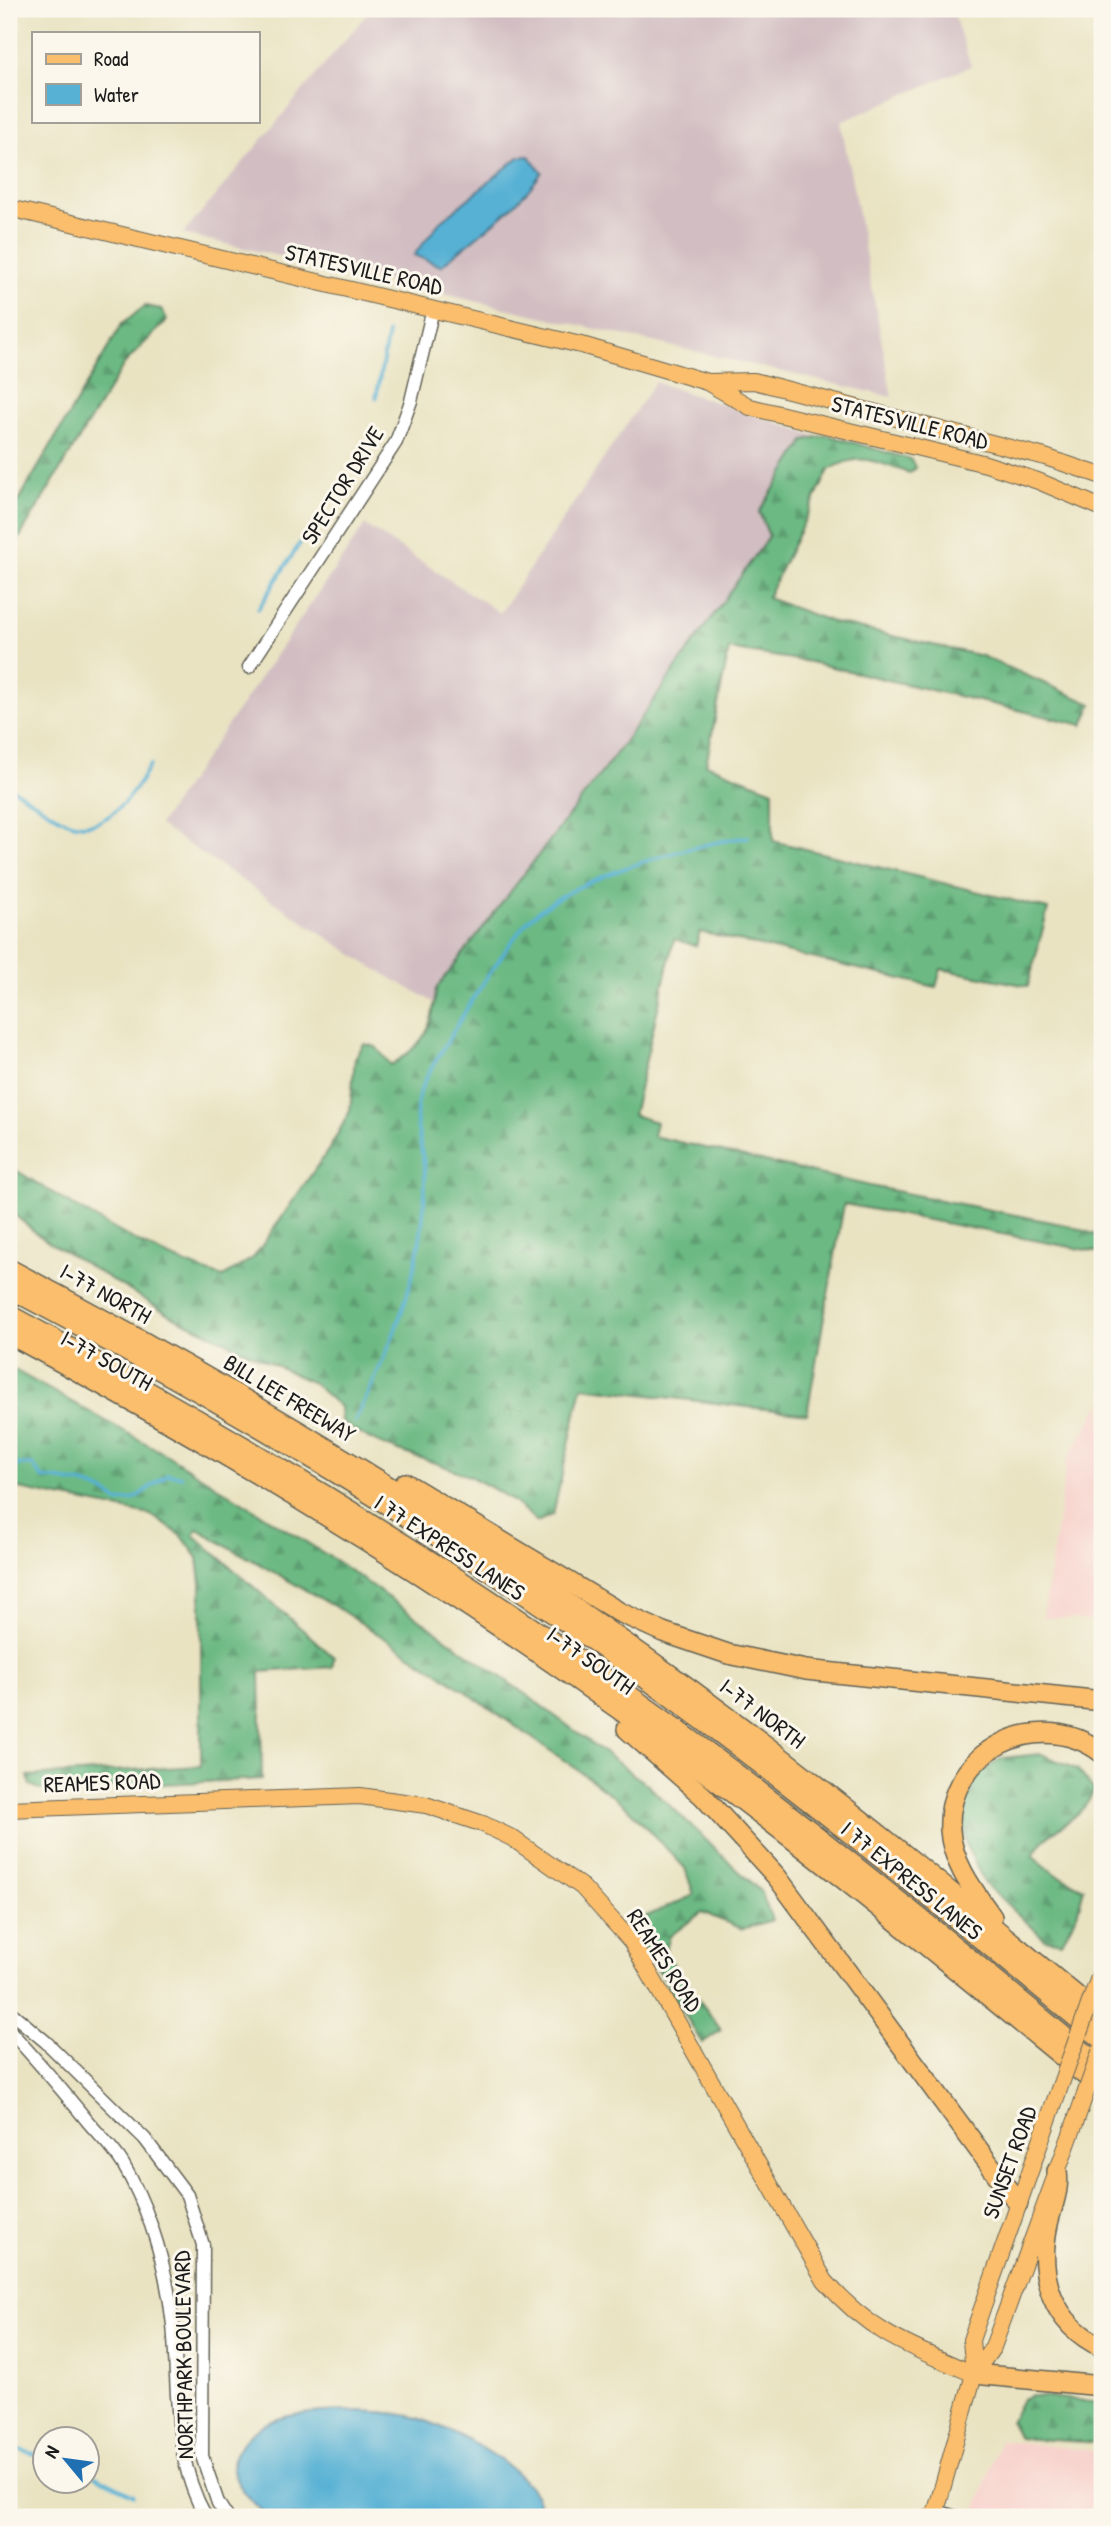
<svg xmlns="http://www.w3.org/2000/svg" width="1111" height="2526" viewBox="0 0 1111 2526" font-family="'Patrick Hand',sans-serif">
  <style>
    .built { fill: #f7d0cb }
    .industrial { fill: #d2bec2 }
    .forest { fill: url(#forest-firs); stroke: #446a50; stroke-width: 2 }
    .water { fill: #56b1d4; stroke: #396678; stroke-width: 2 }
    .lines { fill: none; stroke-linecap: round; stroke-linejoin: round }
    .stream { stroke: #56b1d4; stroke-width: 3.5 }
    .minor-casing { stroke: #646256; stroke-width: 15 }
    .major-casing { stroke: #646256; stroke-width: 18 }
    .highway-casing { stroke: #646256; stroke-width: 22 }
    .minor { stroke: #fff; stroke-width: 12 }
    .major { stroke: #fabe6d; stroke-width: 16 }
    .highway { stroke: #fabe6d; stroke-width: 19 }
    .major-bridge-casing { stroke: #646256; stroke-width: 18; stroke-linecap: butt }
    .major-bridge { stroke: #fabe6d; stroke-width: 16 }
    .labels { text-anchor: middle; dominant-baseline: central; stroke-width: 6; stroke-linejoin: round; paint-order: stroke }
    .street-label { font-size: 23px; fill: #1c1c1c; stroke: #fbf7ec }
  </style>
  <defs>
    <pattern id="forest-firs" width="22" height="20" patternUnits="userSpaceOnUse" patternTransform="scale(1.75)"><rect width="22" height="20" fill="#6cb983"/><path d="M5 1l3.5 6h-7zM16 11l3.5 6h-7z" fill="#5d9e71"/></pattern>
  </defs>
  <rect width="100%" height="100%" fill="#fbf7ec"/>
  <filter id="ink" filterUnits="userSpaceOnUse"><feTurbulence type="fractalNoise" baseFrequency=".0143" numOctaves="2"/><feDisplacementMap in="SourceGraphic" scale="14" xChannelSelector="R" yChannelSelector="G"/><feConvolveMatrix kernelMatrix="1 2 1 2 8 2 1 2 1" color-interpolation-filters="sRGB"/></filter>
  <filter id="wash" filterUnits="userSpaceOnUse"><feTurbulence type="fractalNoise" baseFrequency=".00686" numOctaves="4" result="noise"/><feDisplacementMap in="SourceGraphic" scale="28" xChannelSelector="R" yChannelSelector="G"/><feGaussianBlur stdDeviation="1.57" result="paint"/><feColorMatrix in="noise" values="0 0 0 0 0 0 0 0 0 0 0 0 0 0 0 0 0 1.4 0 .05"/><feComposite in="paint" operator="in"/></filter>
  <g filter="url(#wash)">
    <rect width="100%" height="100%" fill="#e9e3c2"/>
    <!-- built -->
    <g class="built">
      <polygon points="1102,1401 1102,1621 1043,1617 1067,1460"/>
      <polygon points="1000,2440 1102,2452 1102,2517 974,2517"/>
    </g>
    <!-- industrial -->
    <g class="industrial">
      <polygon points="371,9 952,9 971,66 841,122 892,397 183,234"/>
      <polygon points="655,382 840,444 652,712 435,1003 367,964 159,825 365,525 500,613"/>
    </g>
    <!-- forest -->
    <g class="forest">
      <polygon points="145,306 161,309 167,320 124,364 9,555 9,517 122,324"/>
      <path d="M827 435 910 459 916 468 910 473C876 463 862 450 829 470L767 598 835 623 982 656 1092 704 1083 725 810 662 729 649 706 764 773 790V841L1048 909 1028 986 941 969 936 987 700 932 696 946 674 939 633 1115 656 1122 653 1136 870 1186 1071 1226 1102 1237V1253L844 1204 807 1414 582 1387 553 1514 537 1522C519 1504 498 1490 475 1479 431 1457 380 1452 341 1421L340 1407 313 1383 172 1316 42 1238 9 1210V1166C78 1208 145 1253 223 1277L254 1257 331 1146 350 1111 355 1058 364 1044 376 1047 391 1065C425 1044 433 1028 436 989L615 755 769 536 759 512 805 440Z"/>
      <polygon points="9,1367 167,1455 338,1562 528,1696 649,1786 761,1892 772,1920 742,1929 702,1912 670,1936 665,1953 721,2030 702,2043 637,1934 638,1920 694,1895 685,1868 626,1806 578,1770 445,1677 339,1609 197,1529 194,1535 334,1657 332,1667 260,1672 262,1779 42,1790 30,1785 28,1776 201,1766 201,1583 198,1558 182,1536 151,1515 9,1487"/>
      <path d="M1041 1754 1077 1769 1094 1790C1081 1824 1047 1826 1033 1856L1055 1874 1084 1888 1077 1914 1062 1942 1045 1939 985 1884 966 1845 962 1810 977 1775 1002 1758Z"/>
      <polygon points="1032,2395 1102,2403 1102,2443 1018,2438 1010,2422 1022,2399"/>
    </g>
    <!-- water -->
    <g class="water">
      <path d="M529 156 542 172C517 210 475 236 441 266L414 255 440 222 519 157Z"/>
      <path d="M360 2411C378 2412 396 2412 414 2417 452 2428 541 2472 542 2517H267C255 2503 236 2488 233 2469 231 2462 234 2455 238 2449 259 2409 320 2412 360 2411Z"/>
    </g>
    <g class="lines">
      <!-- stream -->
      <g class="stream">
        <polyline points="376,398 388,333"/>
        <polyline points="258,609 302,540"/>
        <path d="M9 787C29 797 46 812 66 821 104 838 134 794 150 765"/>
        <path d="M355 1421C393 1343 425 1267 425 1179 425 1151 411 1124 419 1095 426 1072 443 1051 454 1030 475 994 499 958 524 925 561 880 692 844 748 837"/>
        <path d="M9 1465H33L42 1478C66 1480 101 1484 118 1502L134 1499 168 1474 181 1476"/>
        <polyline points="9,2447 46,2457"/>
        <polyline points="88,2472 134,2495"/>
      </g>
    </g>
  </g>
  <g filter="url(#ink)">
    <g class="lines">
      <defs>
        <g id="minor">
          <polyline points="249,667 396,442 411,401 433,309"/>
          <polyline points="9,2011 46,2042 145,2139 187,2195 203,2245 202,2456 218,2503 227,2517"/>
          <path d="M9 2030C37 2060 63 2091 89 2123 100 2136 114 2149 123 2164 151 2212 167 2270 173 2325 179 2390 172 2458 206 2517"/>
          <polyline points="936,2511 956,2517"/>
        </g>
        <g id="major">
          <polyline points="9,208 585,346 707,382 750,407 986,464 1038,481 1102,508"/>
          <polyline points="708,382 754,381 1045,457 1102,476"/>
          <path d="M9 1809 360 1796 426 1805 483 1824 512 1838 582 1887 631 1941 825 2281C871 2334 911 2347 974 2374"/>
          <polyline points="974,2374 993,2347 1075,2123"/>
          <polyline points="930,2517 936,2511 974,2374 971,2340 1053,2106"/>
        </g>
        <g id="highway">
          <path d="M9 1269C245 1393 474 1532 690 1689 832 1793 967 1905 1102 2017"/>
          <path d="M9 1288C223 1400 433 1526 630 1667 793 1784 948 1911 1102 2039"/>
          <path d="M9 1315C237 1437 459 1571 668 1723 817 1832 960 1950 1102 2068"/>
          <path d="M9 1334C233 1454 451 1587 656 1736 810 1848 955 1969 1102 2089"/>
          <polyline points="405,1483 619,1612 663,1632 728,1654 806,1670 1102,1701"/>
          <polyline points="627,1729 703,1796 777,1877 1018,2203"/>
          <path d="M992 1917C974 1891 952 1863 950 1830 946 1750 1040 1705 1102 1753"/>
          <path d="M1057 2171C1060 2190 1052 2206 1048 2224 1037 2276 1052 2324 1102 2347"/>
          <polyline points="974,2374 1102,2386"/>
        </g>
      </defs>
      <!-- minor casing -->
      <use href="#minor" class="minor-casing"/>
      <!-- major casing -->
      <use href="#major" class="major-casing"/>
      <!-- highway casing -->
      <use href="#highway" class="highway-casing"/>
      <!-- minor -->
      <use href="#minor" class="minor"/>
      <!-- major -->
      <use href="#major" class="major"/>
      <!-- highway -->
      <use href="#highway" class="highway"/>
      <defs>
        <g id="major-bridge">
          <polyline points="1053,2106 1102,1969"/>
          <polyline points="1075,2123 1100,2052"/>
        </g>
      </defs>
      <!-- major-bridge casing -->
      <use href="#major-bridge" class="major-bridge-casing"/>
      <!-- major-bridge -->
      <use href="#major-bridge" class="major-bridge"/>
    </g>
  </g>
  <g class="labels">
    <!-- street labels -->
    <g class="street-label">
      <text transform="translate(364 269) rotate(13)">STATESVILLE ROAD</text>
      <text transform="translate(910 422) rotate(14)">STATESVILLE ROAD</text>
      <text transform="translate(342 485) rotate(-58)">SPECTOR DRIVE</text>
      <text transform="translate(106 1293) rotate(29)">I-77 NORTH</text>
      <text transform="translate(107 1360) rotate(29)">I-77 SOUTH</text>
      <text transform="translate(290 1398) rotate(31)">BILL LEE FREEWAY</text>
      <text transform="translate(450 1547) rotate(33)">I 77 EXPRESS LANES</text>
      <text transform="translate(591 1660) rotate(35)">I-77 SOUTH</text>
      <text transform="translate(763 1713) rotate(37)">I-77 NORTH</text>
      <text transform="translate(102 1782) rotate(-2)">REAMES ROAD</text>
      <text transform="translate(912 1880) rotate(39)">I 77 EXPRESS LANES</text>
      <text transform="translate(665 1960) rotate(57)">REAMES ROAD</text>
      <text transform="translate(1009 2162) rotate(-70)">SUNSET ROAD</text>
      <text transform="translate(183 2355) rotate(-91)">NORTHPARK BOULEVARD</text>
    </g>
  </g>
  <!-- margin -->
  <rect width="1111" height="2526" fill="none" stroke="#fbf7ec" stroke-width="35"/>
  <!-- legend -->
  <rect x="32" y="32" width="228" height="91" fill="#fbf7ec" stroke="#a29f99" stroke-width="2"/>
  <rect x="46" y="54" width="35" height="10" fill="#fabe6d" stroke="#a29f99" stroke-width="2"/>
  <text x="94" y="66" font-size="21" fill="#1c1c1c">Road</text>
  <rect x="46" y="84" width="35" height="21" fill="#56b1d4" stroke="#a29f99" stroke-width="2"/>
  <text x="94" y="102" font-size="21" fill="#1c1c1c">Water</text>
  <!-- north arrow -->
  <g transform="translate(66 2460) rotate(299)"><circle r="33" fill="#fbf7ec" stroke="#a29f99" stroke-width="2"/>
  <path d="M0-5L12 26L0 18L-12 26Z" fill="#1f6fb2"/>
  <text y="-10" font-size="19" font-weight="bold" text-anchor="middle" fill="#1c1c1c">N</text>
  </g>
</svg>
